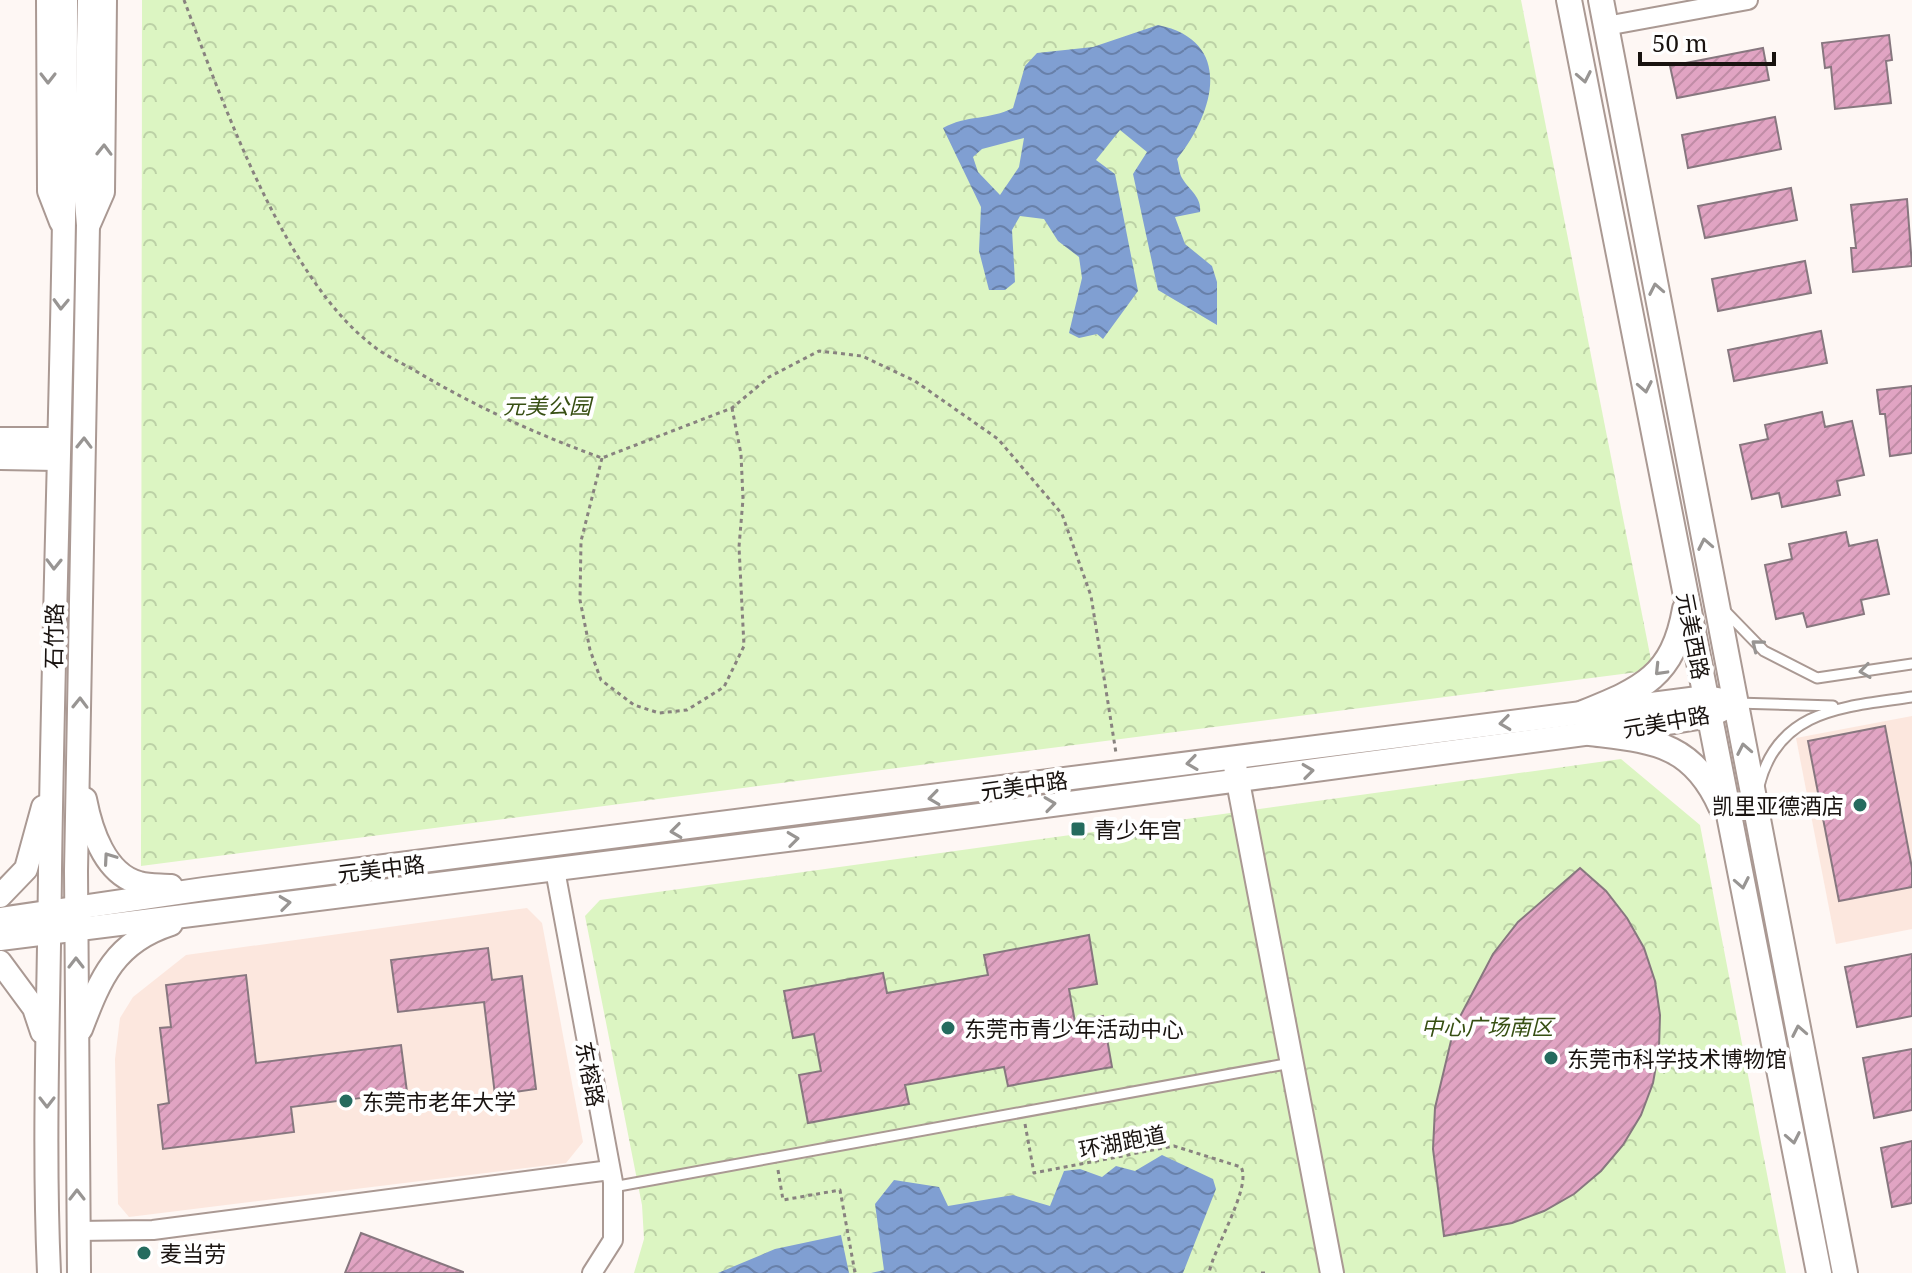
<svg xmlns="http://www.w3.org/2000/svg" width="1912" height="1273" viewBox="0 0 1912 1273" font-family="'Noto Serif','Noto Sans SC',serif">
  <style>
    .built { fill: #fce7de }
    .forest { fill: url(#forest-crowns) }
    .water { fill: url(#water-waves); fill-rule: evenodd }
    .building { fill: url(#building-hatch); stroke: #87777f; stroke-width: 2 }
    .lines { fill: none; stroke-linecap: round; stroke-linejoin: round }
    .service-casing { stroke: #aa9993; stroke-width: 13 }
    .minor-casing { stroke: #aa9993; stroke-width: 22 }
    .tertiary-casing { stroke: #aa9993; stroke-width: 26 }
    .secondary-casing { stroke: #aa9993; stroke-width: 28 }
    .path { stroke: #88827f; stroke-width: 3; stroke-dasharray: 4 4; stroke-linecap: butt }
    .service { stroke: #fff; stroke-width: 9 }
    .minor { stroke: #fff; stroke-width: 18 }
    .tertiary { stroke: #fff; stroke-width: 22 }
    .secondary { stroke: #fff; stroke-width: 24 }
    .oneway { stroke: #989593 }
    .poi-dot { fill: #256b5e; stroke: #fff; stroke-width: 3 }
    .labels { text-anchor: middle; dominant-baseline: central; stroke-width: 8; stroke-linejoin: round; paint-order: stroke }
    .park-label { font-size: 22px; font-style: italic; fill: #374f13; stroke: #fff }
    .street-label { font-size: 22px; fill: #191310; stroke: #fff }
    .poi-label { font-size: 22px; fill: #191310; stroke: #fff; text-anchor: start }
  </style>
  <defs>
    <pattern id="forest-crowns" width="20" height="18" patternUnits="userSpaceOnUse" patternTransform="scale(2)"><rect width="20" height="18" fill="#dcf5c2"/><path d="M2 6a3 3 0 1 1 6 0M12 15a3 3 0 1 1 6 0" fill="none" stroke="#bcd1a6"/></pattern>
    <pattern id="water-waves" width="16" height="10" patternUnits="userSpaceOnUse" patternTransform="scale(2)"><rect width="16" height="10" fill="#809fd2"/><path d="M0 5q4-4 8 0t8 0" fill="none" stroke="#6880a9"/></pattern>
    <pattern id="building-hatch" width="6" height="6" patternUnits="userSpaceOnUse" patternTransform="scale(2)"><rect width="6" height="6" fill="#e1a4c3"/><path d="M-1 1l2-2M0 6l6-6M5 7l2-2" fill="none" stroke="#c08ca6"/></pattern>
  </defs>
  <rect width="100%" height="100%" fill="#fef7f4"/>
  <!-- built -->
  <g class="built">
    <polygon points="1912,716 1912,929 1836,944 1796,738"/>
    <polygon points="527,908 542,923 583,1142 566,1163 129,1217 118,1204 115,1059 120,1018 133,997 186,955"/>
  </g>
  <!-- forest -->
  <g class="forest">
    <polygon points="142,0 1521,0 1653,670 141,866"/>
    <polygon points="1621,759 1700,825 1786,1273 634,1273 644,1239 642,1205 585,916 600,900"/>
  </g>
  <!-- water -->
  <g class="water">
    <path d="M1158 25C1235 41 1214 113 1177 159 1179 165 1179 173 1182 178 1189 190 1202 197 1200 212L1175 217 1185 244 1212 266 1217 282V325L1158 290 1133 174 1147 152 1120 130 1096 160 1115 174 1138 291 1103 339 1097 334 1079 338 1069 333 1082 278 1079 257 1058 241 1044 219 1020 216 1012 230 1015 282 1005 290H989L979 251 981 207 943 128C966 115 990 120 1013 108L1025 66 1037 53 1093 47ZM1024 138 1019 167 1000 195 978 172 973 157 982 149Z"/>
    <polygon points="1162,1155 1213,1179 1216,1189 1183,1273 871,1273 884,1270 875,1204 894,1180 939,1187 948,1206 1013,1195 1050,1206 1064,1171 1080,1169 1102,1177 1116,1166 1135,1171"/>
    <polygon points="841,1235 849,1273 718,1273 775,1249"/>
  </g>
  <!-- building -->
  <g class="building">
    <polygon points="1889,35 1892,60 1886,61 1891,103 1835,109 1831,67 1825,68 1822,43"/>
    <polygon points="1763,48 1769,80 1677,98 1670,66"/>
    <polygon points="1775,117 1781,149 1688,168 1682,135"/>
    <polygon points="1791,188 1797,220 1705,238 1698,206"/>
    <polygon points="1907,199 1912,266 1853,272 1851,248 1856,248 1851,205"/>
    <polygon points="1805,261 1811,293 1718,311 1712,279"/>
    <polygon points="1821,331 1827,363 1734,381 1728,350"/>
    <polygon points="1912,386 1912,453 1890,456 1885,414 1880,414 1877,390"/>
    <polygon points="1822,412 1825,427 1852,421 1864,475 1837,481 1840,495 1782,507 1779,493 1752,499 1740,445 1768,439 1765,425"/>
    <polygon points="1846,532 1849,546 1877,540 1889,594 1861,600 1864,614 1807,627 1803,613 1776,619 1765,565 1792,559 1789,544"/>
    <polygon points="1885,726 1912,868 1912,887 1839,901 1808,741"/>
    <polygon points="1580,868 1606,891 1627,918 1644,948 1655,981 1660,1015 1659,1049 1653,1083 1641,1115 1623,1145 1601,1171 1574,1194 1544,1211 1512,1223 1444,1236 1433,1149 1435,1108 1454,1028 1493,954 1518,922"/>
    <polygon points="1089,935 1097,984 1069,989 1075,1022 1103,1016 1112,1067 1008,1086 1004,1067 905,1085 909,1104 808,1123 799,1075 821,1071 814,1034 793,1038 784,991 883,973 887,993 988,975 984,955"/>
    <polygon points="488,948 492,980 522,976 536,1089 495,1095 484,1002 398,1012 391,960"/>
    <polygon points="1912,954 1912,1016 1857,1027 1845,967"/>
    <polygon points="246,975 256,1063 401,1045 407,1092 291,1107 294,1132 163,1149 158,1105 169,1103 160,1028 171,1027 166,985"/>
    <polygon points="1912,1049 1912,1110 1874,1118 1863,1058"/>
    <polygon points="1912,1141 1912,1203 1892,1207 1881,1148"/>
    <polygon points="361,1233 463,1272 463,1273 345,1273"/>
  </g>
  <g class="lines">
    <defs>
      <g id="service">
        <polyline points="1727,613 1764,651 1817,678 1912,664"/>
        <polyline points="1736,703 1833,706"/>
        <path d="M1759 786C1778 708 1846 707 1912 697"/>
        <polyline points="613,1187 1291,1063"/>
      </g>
      <g id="minor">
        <polyline points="1606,26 1748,0"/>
        <polyline points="555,870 613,1182 613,1240 592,1273"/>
        <polyline points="77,1231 153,1230 610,1170"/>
      </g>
      <g id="tertiary">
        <polyline points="48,0 49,191 61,222"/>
        <polyline points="89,224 103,192 105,0"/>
        <polyline points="0,439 57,439"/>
        <polyline points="0,458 56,459"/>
        <polyline points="1235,766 1332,1273"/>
        <path d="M85 799C91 830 105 874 139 883 149 886 161 885 171 886"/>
        <polyline points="0,896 26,869 43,807"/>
        <polyline points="0,919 204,889 1706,697 1723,700"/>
        <polyline points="0,939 859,831 1674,722 1710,716 1736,703"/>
        <polyline points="0,962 34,1008 42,1032"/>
        <path d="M81 1029C101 977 115 942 171 924"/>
        <path d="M49 1273C43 1139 49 1004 50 870 54 580 66 290 66 0"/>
        <polyline points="79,1273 76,871 88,225 85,189 89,0"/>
      </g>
      <g id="secondary">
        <polyline points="1569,0 1819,1273"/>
        <polyline points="1601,0 1845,1273"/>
        <path d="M1583 713C1642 689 1673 677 1685 609"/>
        <path d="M1590 733C1652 741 1692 742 1721 807"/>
      </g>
    </defs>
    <!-- service casing -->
    <use href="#service" class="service-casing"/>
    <!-- minor casing -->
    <use href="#minor" class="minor-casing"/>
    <!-- tertiary casing -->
    <use href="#tertiary" class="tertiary-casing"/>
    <!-- secondary casing -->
    <use href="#secondary" class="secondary-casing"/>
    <!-- path -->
    <g class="path">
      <path d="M184 0C223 103 284 277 372 345 384 355 400 362 414 370 474 406 536 434 602 458L732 408 769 377 819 351 862 356 915 381 998 439 1062 514 1091 596 1116 753"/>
      <polyline points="602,458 581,541 580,600 590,650 601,680 634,705 659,713 687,710 724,687 744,646 739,547 743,499 741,454 732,408"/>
      <path d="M1025 1124 1034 1173 1174 1146 1241 1167C1252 1187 1214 1247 1209 1273"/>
      <polyline points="778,1170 783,1200 840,1190 855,1273"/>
      <polyline points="1261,1273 1267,1273"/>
    </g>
    <!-- service -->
    <use href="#service" class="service"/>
    <!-- minor -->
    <use href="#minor" class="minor"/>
    <!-- tertiary -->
    <use href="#tertiary" class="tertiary"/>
    <!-- secondary -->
    <use href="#secondary" class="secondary"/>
  </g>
  <!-- one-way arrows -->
  <defs><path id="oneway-chevron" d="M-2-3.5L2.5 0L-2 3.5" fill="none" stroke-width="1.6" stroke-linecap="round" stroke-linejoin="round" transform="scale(2)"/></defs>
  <g class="oneway">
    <use href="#oneway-chevron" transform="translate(1584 77) rotate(79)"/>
    <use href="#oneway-chevron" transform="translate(48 78) rotate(90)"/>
    <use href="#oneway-chevron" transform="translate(104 150) rotate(-89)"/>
    <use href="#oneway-chevron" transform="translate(1656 289) rotate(-101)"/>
    <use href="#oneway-chevron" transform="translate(61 304) rotate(92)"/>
    <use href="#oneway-chevron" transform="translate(1645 387) rotate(79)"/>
    <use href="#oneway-chevron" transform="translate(84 443) rotate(-89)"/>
    <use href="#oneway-chevron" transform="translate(1705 544) rotate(-101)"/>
    <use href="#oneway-chevron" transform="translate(54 564) rotate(91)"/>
    <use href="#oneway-chevron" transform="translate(1757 645) rotate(-141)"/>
    <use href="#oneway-chevron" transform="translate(1660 670) rotate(134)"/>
    <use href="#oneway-chevron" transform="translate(1865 671) rotate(172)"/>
    <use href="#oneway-chevron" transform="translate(80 703) rotate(-89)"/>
    <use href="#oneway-chevron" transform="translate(1505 723) rotate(173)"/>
    <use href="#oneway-chevron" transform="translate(1744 749) rotate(-101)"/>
    <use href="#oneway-chevron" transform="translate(1192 763) rotate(172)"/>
    <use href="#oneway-chevron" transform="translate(1308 771) rotate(-7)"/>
    <use href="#oneway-chevron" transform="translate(934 798) rotate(172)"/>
    <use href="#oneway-chevron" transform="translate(1050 804) rotate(-8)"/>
    <use href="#oneway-chevron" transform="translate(676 831) rotate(173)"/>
    <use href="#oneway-chevron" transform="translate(793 839) rotate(-7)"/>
    <use href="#oneway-chevron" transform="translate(109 858) rotate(-125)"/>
    <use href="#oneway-chevron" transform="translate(1742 883) rotate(79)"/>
    <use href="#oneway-chevron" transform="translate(285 903) rotate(-7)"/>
    <use href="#oneway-chevron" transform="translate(76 963) rotate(-90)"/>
    <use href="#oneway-chevron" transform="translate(1799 1031) rotate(-101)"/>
    <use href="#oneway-chevron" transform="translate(47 1102) rotate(90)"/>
    <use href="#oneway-chevron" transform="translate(1793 1138) rotate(79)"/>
    <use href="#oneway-chevron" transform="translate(77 1195) rotate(-90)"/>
  </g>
  <!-- markers -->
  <g class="poi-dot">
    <circle cx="1860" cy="805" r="8"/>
    <rect x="1070" y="821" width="16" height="16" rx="4"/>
    <circle cx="948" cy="1028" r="8"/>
    <circle cx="1551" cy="1058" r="8"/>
    <circle cx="346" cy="1101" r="8"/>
    <circle cx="144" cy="1253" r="8"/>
  </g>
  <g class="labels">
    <!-- park labels -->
    <g class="park-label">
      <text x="547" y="405">元美公园</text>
      <text x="1487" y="1026">中心广场南区</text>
    </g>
    <!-- street labels -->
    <g class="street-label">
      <text transform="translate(53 636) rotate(-89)">石竹路</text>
      <text transform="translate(1694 636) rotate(79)">元美西路</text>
      <text transform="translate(1666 721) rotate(-10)">元美中路</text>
      <text transform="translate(1024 785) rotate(-8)">元美中路</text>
      <text transform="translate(381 868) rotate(-7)">元美中路</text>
      <text transform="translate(591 1074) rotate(79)">东榕路</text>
      <text transform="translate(1122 1141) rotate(-11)">环湖跑道</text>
    </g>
    <!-- poi labels -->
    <g class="poi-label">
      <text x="1844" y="805" text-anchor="end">凯里亚德酒店</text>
      <text x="1094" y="829">青少年宫</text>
      <text x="964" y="1028">东莞市青少年活动中心</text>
      <text x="1567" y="1058">东莞市科学技术博物馆</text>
      <text x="362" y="1101">东莞市老年大学</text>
      <text x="160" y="1253">麦当劳</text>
    </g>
  </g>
  <!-- scale -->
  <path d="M1640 52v12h134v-12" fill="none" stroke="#191310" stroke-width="4"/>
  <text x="1652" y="52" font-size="24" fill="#191310" stroke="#ffffff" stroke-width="6" paint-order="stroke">50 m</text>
</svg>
